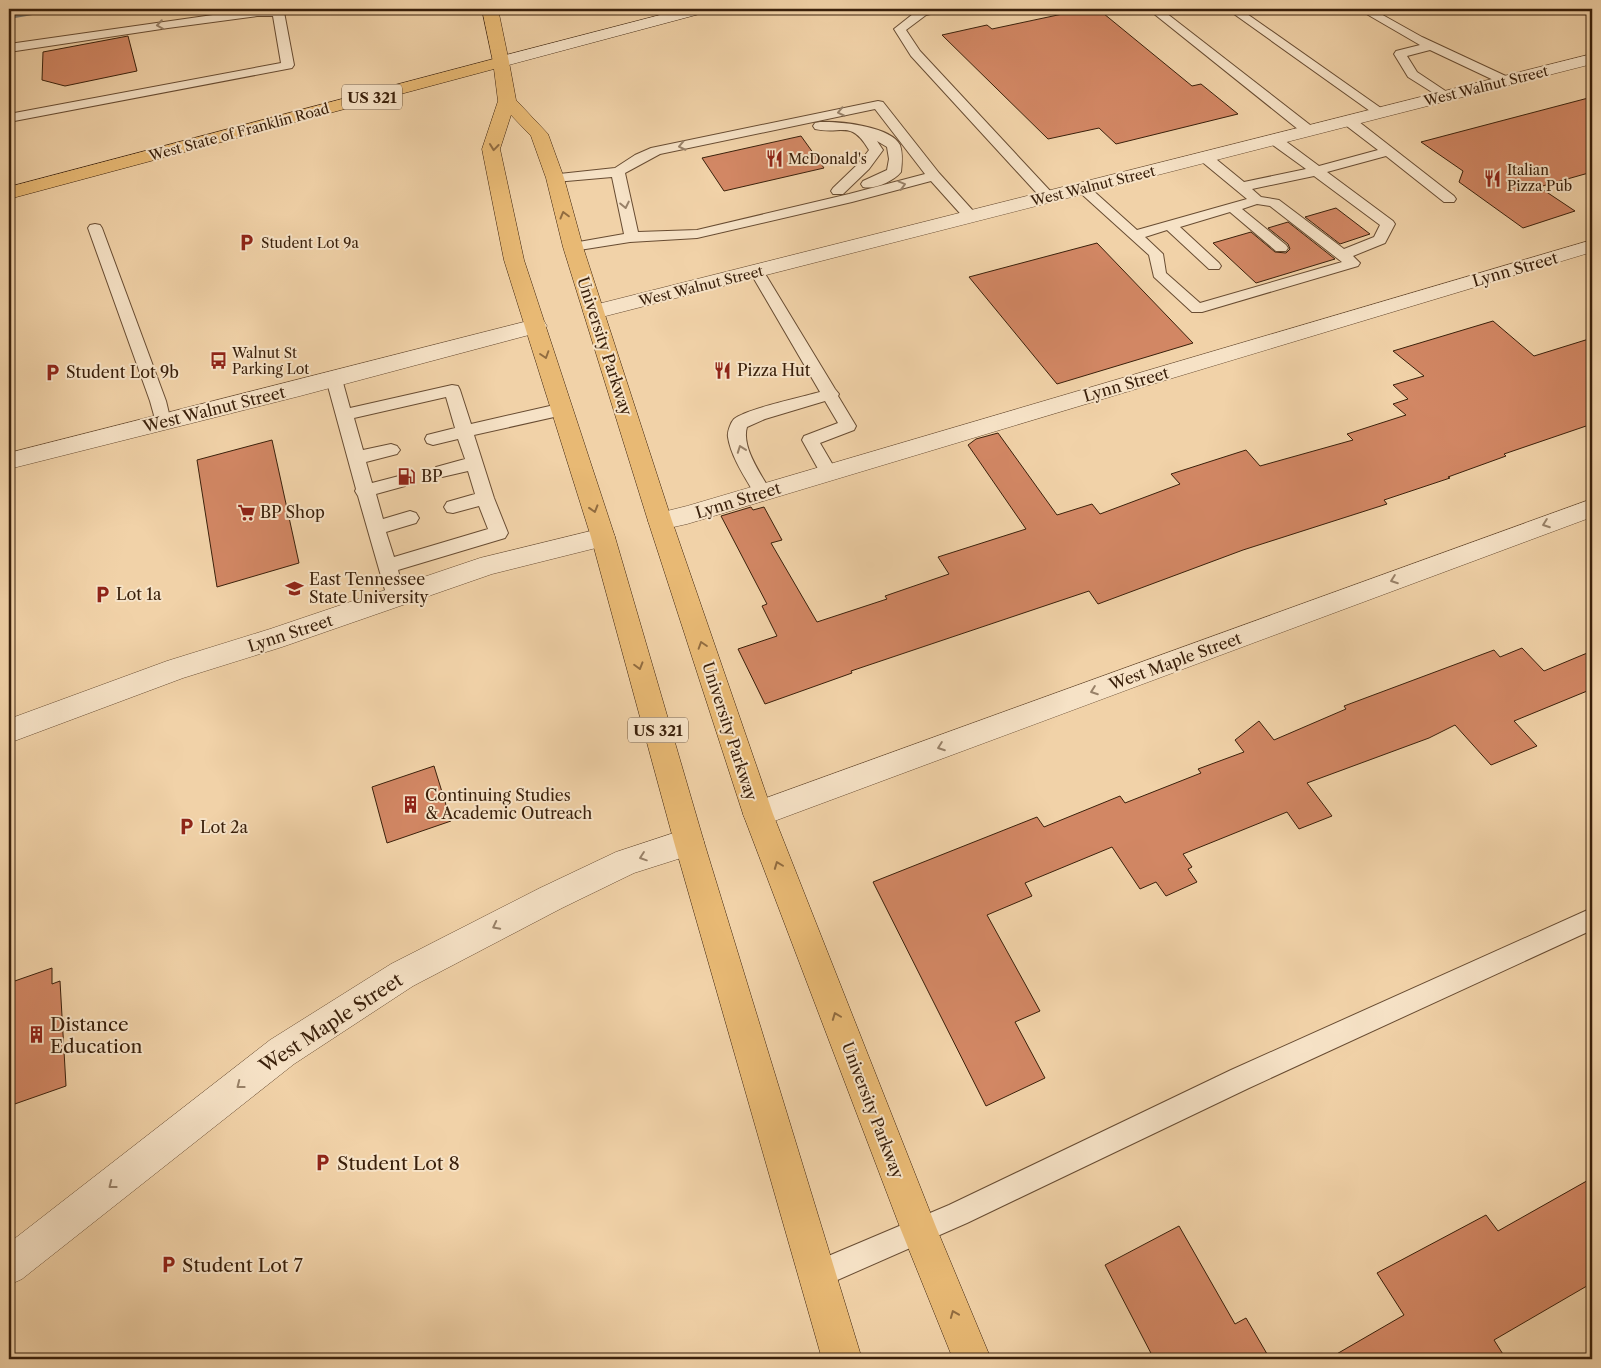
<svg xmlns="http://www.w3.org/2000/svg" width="1601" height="1368" viewBox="0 0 1601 1368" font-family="'Libre Caslon Text',serif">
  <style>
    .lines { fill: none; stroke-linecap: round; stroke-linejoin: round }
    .stream { fill: #787971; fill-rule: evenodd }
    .building { fill: #d28764; stroke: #3a200b }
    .lane-casing { stroke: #684c32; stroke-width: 2 }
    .street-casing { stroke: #684c32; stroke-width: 1 }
    .secondary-casing { stroke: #3a200b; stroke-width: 1 }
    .primary-casing { stroke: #3a200b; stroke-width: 1 }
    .highway-casing { stroke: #3a200b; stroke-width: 1 }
    .lane { fill: #f6e2c6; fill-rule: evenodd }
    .street { fill: #f6e2c6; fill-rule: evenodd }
    .secondary { fill: #f6e2c6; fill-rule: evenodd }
    .primary { fill: #e8b974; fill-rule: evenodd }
    .highway { fill: #e8b974; fill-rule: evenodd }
    .oneway { stroke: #988168 }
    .oneway2 { stroke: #916c40 }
    .labels { text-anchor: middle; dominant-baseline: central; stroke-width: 4; stroke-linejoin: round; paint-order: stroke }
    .far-street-label { font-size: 14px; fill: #3a200b; stroke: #f6e2c6 }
    .far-poi-label { font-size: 14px; fill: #3a200b; stroke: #f6e2c6; text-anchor: start }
    .shield { fill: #f6e2c6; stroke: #725a43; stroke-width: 1 }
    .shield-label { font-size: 15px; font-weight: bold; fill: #3a200b }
    .street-label { font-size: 16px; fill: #3a200b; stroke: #f6e2c6 }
    .poi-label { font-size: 16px; fill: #3a200b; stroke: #f6e2c6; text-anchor: start }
    .near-street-label { font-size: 19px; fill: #3a200b; stroke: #f6e2c6 }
    .near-poi-label { font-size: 19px; fill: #3a200b; stroke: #f6e2c6; text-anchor: start }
  </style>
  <rect width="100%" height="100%" fill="#f1d2a8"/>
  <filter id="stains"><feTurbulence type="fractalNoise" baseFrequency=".004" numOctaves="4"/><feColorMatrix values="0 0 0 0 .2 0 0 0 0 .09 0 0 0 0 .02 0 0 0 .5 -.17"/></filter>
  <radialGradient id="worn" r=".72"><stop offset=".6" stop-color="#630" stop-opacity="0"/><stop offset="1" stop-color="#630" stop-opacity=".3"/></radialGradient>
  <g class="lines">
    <!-- stream -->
    <polygon class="stream" points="43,9 60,9 56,11 9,19 9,15"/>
  </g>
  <!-- building -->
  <g class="building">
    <polygon points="1086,9 1098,9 1192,86 1201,84 1238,114 1116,144 1099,128 1048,139 942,35 987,25 992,29"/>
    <polygon points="128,36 137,71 65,86 42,80 43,52"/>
    <polygon points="1592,97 1592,172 1539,187 1575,211 1523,228 1459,182 1463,171 1421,142"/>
    <polygon points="801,136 824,168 724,191 702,158"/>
    <polygon points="1336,208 1370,234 1340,244 1305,217"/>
    <polygon points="1288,222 1335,259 1256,283 1213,243 1251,232 1275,252 1286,253 1290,249 1288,244 1268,228"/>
    <polygon points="1097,243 1193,343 1057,384 969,277"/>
    <polygon points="1493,321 1534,356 1592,338 1592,424 1504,454 1506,456 1448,477 1450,478 1384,500 1387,504 1243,550 1098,604 1089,591 851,671 852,673 765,704 738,649 777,636 762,606 767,604 721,516 751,507 753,510 764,507 782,540 771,543 817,622 887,599 885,596 949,574 938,557 1026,529 968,445 976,439 998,433 1057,515 1092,504 1100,514 1180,484 1171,474 1246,450 1260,466 1353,440 1347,434 1406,415 1393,404 1408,399 1393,385 1424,376 1393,351"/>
    <polygon points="272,440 299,563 217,587 197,460"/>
    <polygon points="1522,648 1544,671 1592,651 1592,689 1514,721 1537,746 1491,765 1455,725 1429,738 1307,783 1332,816 1299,829 1287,812 1183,854 1192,867 1188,869 1197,882 1166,896 1156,882 1140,889 1112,847 1025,883 1032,896 987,915 1040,1011 1015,1022 1045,1078 986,1106 873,882 1037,817 1044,827 1120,796 1125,803 1201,773 1198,769 1244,752 1235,740 1259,721 1274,740 1346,709 1344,706 1494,650 1500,657"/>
    <polygon points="434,766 451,821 387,843 372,787"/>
    <polygon points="52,968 52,984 60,981 66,1086 9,1106 9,983"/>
    <polygon points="1592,1178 1592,1283 1494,1340 1506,1359 1328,1359 1404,1315 1377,1273 1486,1215 1498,1231"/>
    <polygon points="1179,1226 1235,1324 1246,1318 1270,1359 1154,1359 1105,1265"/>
  </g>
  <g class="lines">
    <defs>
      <g id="lane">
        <polygon points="255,9 279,9 284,12 294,65 292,68 9,122 9,114 281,63 273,16 257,16 168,28 9,52 9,44"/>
        <polygon points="946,9 944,11 926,15 906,30 920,51 1054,195 1056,198 1054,201 1044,201 911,56 894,29 918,10"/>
        <polygon points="1148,9 1161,9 1314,128 1316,131 1314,134 1304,134"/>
        <polygon points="1227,9 1240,9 1388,113 1382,117 1377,116"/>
        <polygon points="1358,9 1372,9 1422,37 1510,78 1512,81 1506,85 1502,84 1430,50 1407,56 1417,72 1453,96 1451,99 1443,99 1408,77 1394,54 1396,51 1420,45"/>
        <path d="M878 101 883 102 939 173 976 214 978 217 976 220H966L931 181 852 202 697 238 630 242 573 251 568 250 566 247 568 244 573 243 624 234 612 177 555 182 550 181 548 178 550 175 615 168 635 155 651 148ZM875 109 925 174 849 194 697 230 638 232 625 173 660 154Z"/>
        <path d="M1349 117 1354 118 1454 196 1456 199 1454 202H1444L1386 156 1327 172 1393 221 1395 224 1385 243 1353 256 1360 263 1358 266 1202 312H1192L1154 277 1149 255 1076 189 1083 185 1088 186 1137 230 1247 199 1201 161 1199 158 1201 155H1211L1244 182 1306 169 1270 143 1268 140 1275 136 1280 137 1319 166 1378 150 1344 124 1342 121 1344 118ZM1314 176 1380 225 1374 237 1344 249 1279 200 1261 197 1252 189ZM1257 204 1270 206 1342 262 1200 303 1166 273 1163 254 1145 237 1167 230 1209 269H1219L1221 266 1219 263 1180 227 1230 212 1276 251H1286L1288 248 1286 245 1242 209Z"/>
        <path d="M820 122C838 121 891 126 900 145 903 154 902 163 901 172 894 181 874 190 863 187L861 184 863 181 887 170 889 159 887 147 877 141 883 150 869 169 843 194H833L831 191 833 188 859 163 869 150C851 119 842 135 815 129L813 126 815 123Z"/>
        <polygon points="95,224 100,225 102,228 166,401 171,422 169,426 163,428 157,426 150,401 88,228 90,225"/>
        <path d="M757 267 762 269 764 272 835 389 839 394 838 396 856 426 854 430 820 443 837 472 834 476 828 478 822 476 802 440 804 436 838 423 825 401 765 419 747 427C741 447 761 474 771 492L768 496 762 498 756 496C746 479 731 457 728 437 727 432 731 422 734 419 746 409 802 397 820 392L750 272 752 269Z"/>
        <path d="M334 374 340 375 342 379 350 408 452 385 458 386 460 390 471 424 563 403 569 405 571 409 569 413 563 415 474 435 494 498 508 533 505 538 398 570 405 597 403 602 396 604 389 602 387 597 358 496 355 491 356 489 326 379 328 375ZM446 397 455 428 427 435 425 439 427 443 433 445 458 439 465 459 436 467 433 471 436 475 442 477 468 471 475 494 447 502 444 507 447 512 453 513 479 506 488 529 394 557 386 532 416 523 419 518 416 513 410 511 383 519 376 494 405 486 408 482 405 478 399 476 372 483 366 462 397 454 400 450 397 446 391 444 363 450 354 418Z"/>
        <polygon points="1592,908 1592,930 1249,1088 967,1223 817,1289 807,1285 803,1275 807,1265 949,1205 1231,1070"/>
      </g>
      <g id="street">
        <polygon points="1581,9 1592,9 1592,16 1586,14"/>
        <polygon points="1592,54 1592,64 594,319 587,317 583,312 587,307 594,305"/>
        <polygon points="1592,240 1592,252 687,524 660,530 651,527 648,521 651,515 687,506"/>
        <polygon points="536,319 544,321 547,326 544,331 300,396 9,469 9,453"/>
        <polygon points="1592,499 1592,517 769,823 758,827 747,823 743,814 747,805"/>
        <polygon points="603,528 612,530 615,537 612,544 492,574 282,647 183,678 9,743 9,719 167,661 270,629 480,558"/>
        <polygon points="689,828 700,832 704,842 700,852 634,873 562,908 413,986 294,1064 22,1279 9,1285 9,1243 270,1040 391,964 540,888 616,852"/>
      </g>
      <polygon id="secondary" points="683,9 709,9 707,12 501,67 495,66 493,62 495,58"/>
      <polygon id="primary" points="482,9 498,9 509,62 507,66 495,66 493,62"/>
      <polygon id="highway" points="501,57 507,58 509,62 516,100 548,134 564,178 583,247 672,521 773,814 936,1227 991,1359 953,1359 901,1230 743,814 648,521 563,247 546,178 531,136 511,115 500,149 524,260 615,537 704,842 862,1359 822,1359 674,842 591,537 504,260 482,149 498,101 494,69 9,199 9,187"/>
    </defs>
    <!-- lane casing -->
    <use href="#lane" class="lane-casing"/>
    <!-- street casing -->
    <use href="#street" class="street-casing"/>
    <!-- secondary casing -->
    <use href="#secondary" class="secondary-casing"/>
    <!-- primary casing -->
    <use href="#primary" class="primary-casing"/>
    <!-- highway casing -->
    <use href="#highway" class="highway-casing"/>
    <!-- lane -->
    <use href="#lane" class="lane"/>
    <!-- street -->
    <use href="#street" class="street"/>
    <!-- secondary -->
    <use href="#secondary" class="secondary"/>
    <!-- primary -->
    <use href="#primary" class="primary"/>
    <!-- highway -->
    <use href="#highway" class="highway"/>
  </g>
  <!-- one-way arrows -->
  <defs><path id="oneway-chevron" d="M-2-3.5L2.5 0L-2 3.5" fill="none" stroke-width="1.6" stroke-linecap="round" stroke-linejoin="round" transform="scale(1.25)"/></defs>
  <g class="oneway">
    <use href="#oneway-chevron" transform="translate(160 25) rotate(171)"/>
    <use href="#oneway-chevron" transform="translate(841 112) rotate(168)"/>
    <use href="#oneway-chevron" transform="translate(682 146) rotate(168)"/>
    <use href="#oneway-chevron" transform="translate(902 185) rotate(-15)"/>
    <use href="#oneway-chevron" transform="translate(625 205) rotate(78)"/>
    <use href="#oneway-chevron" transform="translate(741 449) rotate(-110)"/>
    <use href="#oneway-chevron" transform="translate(1546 524) rotate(160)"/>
    <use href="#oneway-chevron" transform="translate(1394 580) rotate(160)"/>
    <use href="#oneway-chevron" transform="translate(1094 691) rotate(160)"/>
    <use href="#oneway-chevron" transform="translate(941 747) rotate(160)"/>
    <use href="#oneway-chevron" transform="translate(643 857) rotate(161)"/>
    <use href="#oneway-chevron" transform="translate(496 926) rotate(153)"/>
    <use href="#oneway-chevron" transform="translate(240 1085) rotate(142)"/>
    <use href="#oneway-chevron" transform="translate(112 1185) rotate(142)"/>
  </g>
  <g class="oneway2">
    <use href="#oneway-chevron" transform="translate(494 147) rotate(96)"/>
    <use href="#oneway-chevron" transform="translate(564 215) rotate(-105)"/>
    <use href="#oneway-chevron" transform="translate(545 355) rotate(72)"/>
    <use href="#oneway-chevron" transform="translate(594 509) rotate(73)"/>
    <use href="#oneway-chevron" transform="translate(702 645) rotate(-108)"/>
    <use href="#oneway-chevron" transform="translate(639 666) rotate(74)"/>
    <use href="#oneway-chevron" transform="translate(778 865) rotate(-111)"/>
    <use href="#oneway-chevron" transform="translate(836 1016) rotate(-111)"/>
    <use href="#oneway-chevron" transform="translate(954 1314) rotate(-112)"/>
  </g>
  <!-- icons -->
  <defs>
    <symbol id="restaurant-bare" viewBox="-9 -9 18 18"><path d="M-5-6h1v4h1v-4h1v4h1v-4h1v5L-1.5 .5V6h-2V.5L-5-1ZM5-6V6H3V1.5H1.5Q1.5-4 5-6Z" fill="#8f2418" stroke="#f6e2c6" stroke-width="2.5" paint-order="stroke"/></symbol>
    <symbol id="parking-bare" viewBox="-9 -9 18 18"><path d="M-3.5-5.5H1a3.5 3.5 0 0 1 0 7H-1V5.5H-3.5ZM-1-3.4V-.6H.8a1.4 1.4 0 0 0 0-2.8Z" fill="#8f2418" stroke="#f6e2c6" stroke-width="2.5" paint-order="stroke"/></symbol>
    <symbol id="bus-bare" viewBox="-9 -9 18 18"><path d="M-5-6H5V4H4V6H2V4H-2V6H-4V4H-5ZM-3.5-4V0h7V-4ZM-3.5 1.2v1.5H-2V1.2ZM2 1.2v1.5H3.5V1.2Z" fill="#8f2418" stroke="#f6e2c6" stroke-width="2.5" paint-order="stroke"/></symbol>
    <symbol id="fuel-bare" viewBox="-9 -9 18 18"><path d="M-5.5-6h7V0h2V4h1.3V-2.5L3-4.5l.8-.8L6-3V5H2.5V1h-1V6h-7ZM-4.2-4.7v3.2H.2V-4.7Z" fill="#8f2418" stroke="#f6e2c6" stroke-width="2.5" paint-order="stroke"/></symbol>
    <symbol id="supermarket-bare" viewBox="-9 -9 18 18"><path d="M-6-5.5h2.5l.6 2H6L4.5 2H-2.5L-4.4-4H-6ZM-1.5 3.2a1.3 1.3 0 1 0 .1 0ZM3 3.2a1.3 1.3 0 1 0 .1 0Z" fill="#8f2418" stroke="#f6e2c6" stroke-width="2.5" paint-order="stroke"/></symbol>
    <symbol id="university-bare" viewBox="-9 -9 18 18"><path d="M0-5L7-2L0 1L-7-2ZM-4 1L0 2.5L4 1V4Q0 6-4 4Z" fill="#8f2418" stroke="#f6e2c6" stroke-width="2.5" paint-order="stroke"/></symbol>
    <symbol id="building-bare" viewBox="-9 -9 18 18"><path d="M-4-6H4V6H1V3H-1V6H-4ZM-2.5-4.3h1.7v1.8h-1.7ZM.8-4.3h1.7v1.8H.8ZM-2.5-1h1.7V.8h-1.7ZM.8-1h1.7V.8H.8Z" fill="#8f2418" stroke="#f6e2c6" stroke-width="2.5" paint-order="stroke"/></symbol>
  </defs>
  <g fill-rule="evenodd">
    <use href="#restaurant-bare" x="762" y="146" width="25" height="25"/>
    <use href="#restaurant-bare" x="1480" y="166" width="25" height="25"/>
    <use href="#parking-bare" x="234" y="230" width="25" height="25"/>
    <use href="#bus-bare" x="206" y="348" width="25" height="25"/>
    <use href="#restaurant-bare" x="710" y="358" width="25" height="25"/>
    <use href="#parking-bare" x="40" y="360" width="25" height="25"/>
    <use href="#fuel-bare" x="394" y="464" width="25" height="25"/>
    <use href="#supermarket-bare" x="234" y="500" width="25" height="25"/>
    <use href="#university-bare" x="282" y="576" width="25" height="25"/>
    <use href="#parking-bare" x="90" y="582" width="25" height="25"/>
    <use href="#building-bare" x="398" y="792" width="25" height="25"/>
    <use href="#parking-bare" x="174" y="814" width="25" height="25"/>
    <use href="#building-bare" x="24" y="1022" width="25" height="25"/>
    <use href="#parking-bare" x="310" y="1150" width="25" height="25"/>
    <use href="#parking-bare" x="156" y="1252" width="25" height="25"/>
  </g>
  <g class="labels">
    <!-- far-street labels -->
    <g class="far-street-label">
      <text transform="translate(1486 86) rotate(-14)">West Walnut Street</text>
      <text transform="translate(239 132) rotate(-15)">West State of Franklin Road</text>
      <text transform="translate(1093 186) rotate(-14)">West Walnut Street</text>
      <text transform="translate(701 286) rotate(-14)">West Walnut Street</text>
    </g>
    <!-- far-poi labels -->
    <g class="far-poi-label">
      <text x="788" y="159">McDonald's</text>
      <text x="1507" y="170">Italian<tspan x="1507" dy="16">Pizza Pub</tspan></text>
      <text x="261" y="243">Student Lot 9a</text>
      <text x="232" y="353">Walnut St<tspan x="232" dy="16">Parking Lot</tspan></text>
    </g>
    <!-- shield labels -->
    <g class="shield">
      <rect x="342" y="84.5" width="60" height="25" rx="4"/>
      <rect x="628" y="717.5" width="60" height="25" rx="4"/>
    </g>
    <g class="shield-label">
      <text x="372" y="97">US 321</text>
      <text x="658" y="730">US 321</text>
    </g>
    <!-- street labels -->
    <g class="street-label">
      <text transform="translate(1515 269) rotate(-16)">Lynn Street</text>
      <text transform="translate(605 346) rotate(72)">University Parkway</text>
      <text transform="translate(1126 384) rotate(-16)">Lynn Street</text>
      <text transform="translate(214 409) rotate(-14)">West Walnut Street</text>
      <text transform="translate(738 500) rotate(-17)">Lynn Street</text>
      <text transform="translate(290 633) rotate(-18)">Lynn Street</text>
      <text transform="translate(1175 661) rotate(-20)">West Maple Street</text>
      <text transform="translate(730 731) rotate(72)">University Parkway</text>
      <text transform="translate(873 1110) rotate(69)">University Parkway</text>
    </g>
    <!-- poi labels -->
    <g class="poi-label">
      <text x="737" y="370">Pizza Hut</text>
      <text x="66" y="372">Student Lot 9b</text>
      <text x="421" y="476">BP</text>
      <text x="260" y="512">BP Shop</text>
      <text x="309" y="579">East Tennessee<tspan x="309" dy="18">State University</tspan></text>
      <text x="116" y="594">Lot 1a</text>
      <text x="425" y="795">Continuing Studies<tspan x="425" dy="18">&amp; Academic Outreach</tspan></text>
      <text x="200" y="827">Lot 2a</text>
    </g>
    <!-- near-street labels -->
    <g class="near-street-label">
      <text transform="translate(331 1023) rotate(-33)">West Maple Street</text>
    </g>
    <!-- near-poi labels -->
    <g class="near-poi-label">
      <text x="50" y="1024">Distance<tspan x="50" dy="22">Education</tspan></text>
      <text x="337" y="1163">Student Lot 8</text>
      <text x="182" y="1265">Student Lot 7</text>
    </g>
  </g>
  <!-- margin -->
  <rect width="1601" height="1368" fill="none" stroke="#f1d2a8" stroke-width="30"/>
  <rect x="10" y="10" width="1581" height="1348" fill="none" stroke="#3a200b" stroke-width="2.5"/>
  <rect x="15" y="15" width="1571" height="1338" fill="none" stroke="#3a200b"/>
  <rect width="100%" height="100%" filter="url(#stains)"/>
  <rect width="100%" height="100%" fill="url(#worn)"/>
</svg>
